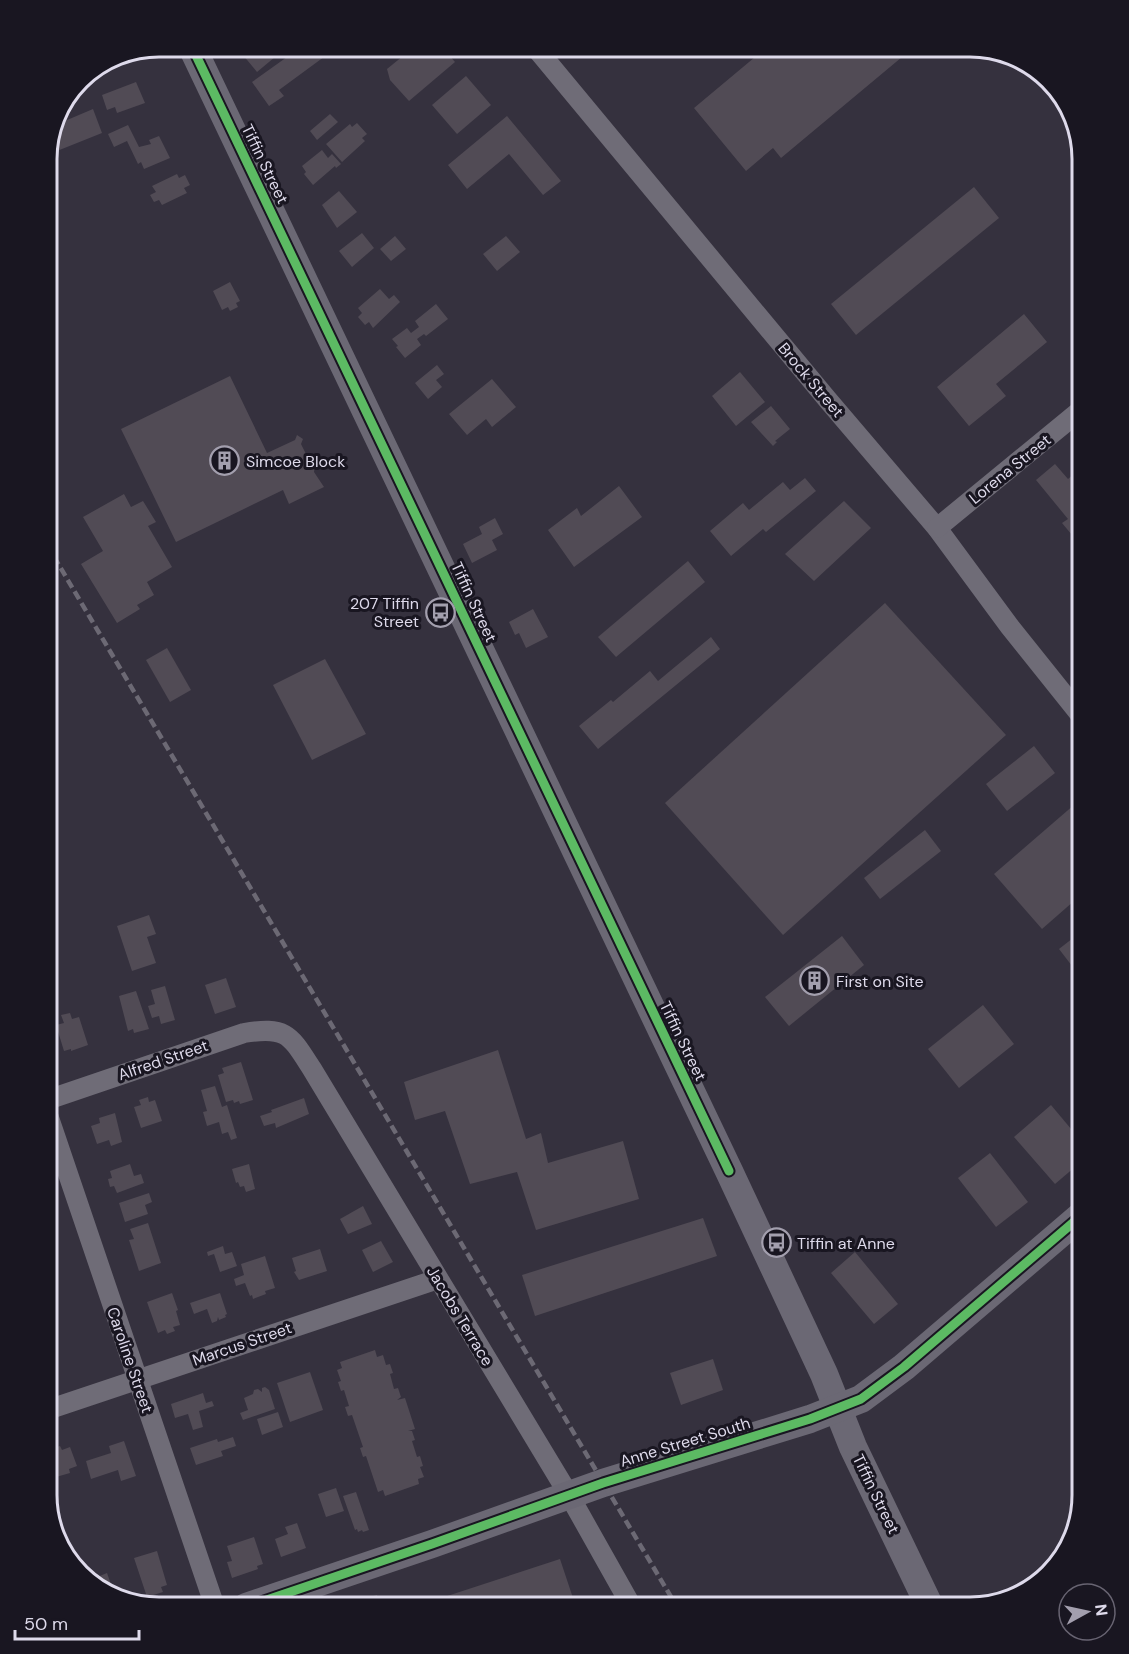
<svg xmlns="http://www.w3.org/2000/svg" width="1129" height="1654" viewBox="0 0 1129 1654" font-family="'DM Sans',sans-serif">
  <style>
    .building { fill: #514b55 }
    .lines { fill: none; stroke-linecap: round; stroke-linejoin: round }
    .street { stroke: #6f6c77; stroke-width: 20 }
    .secondary { stroke: #6b6874; stroke-width: 28 }
    .rail { stroke: #6c6974; stroke-width: 4.5; stroke-dasharray: 9 4.5; stroke-linecap: butt }
    .cycleway-casing { stroke: #191621; stroke-width: 13 }
    .cycleway { stroke: #5cba63; stroke-width: 9 }
    .labels { text-anchor: middle; dominant-baseline: central; stroke-width: 6; stroke-linejoin: round; paint-order: stroke }
    .street-label { font-size: 16px; fill: #dedaeb; stroke: #191621 }
    .poi-label { font-size: 16px; fill: #dedaeb; stroke: #191621; text-anchor: start }
    .rim { fill: none; stroke: #dedaeb; stroke-width: 3 }
  </style>
  <rect width="100%" height="100%" fill="#35313e"/>
  <!-- building -->
  <g class="building">
    <polygon points="241,47 287,47 257,72 238,49"/>
    <polygon points="301,47 323,47 328,54 279,90 284,96 269,106 252,82"/>
    <polygon points="414,47 442,47 455,62 409,101 390,80 387,69"/>
    <polygon points="767,47 914,47 781,158 773,148 746,171 694,108"/>
    <polygon points="466,76 491,105 457,134 432,105"/>
    <polygon points="136,82 145,103 117,113 115,107 107,110 102,95"/>
    <polygon points="93,109 102,133 47,155 60,123"/>
    <polygon points="330,114 338,122 317,140 310,131"/>
    <polygon points="507,116 561,181 543,195 509,154 467,189 448,165"/>
    <polygon points="357,123 367,134 362,138 365,141 342,162 326,144 350,124 352,127"/>
    <polygon points="128,125 139,147 151,144 149,140 159,136 170,158 144,169 141,162 138,164 127,141 114,147 108,134"/>
    <polygon points="322,150 328,158 332,154 341,164 336,168 335,166 313,185 304,174 306,172 302,166"/>
    <polygon points="177,174 179,178 185,175 190,185 184,188 187,193 162,205 159,200 154,202 150,195 156,192 152,186"/>
    <polygon points="974,187 999,218 856,335 831,304"/>
    <polygon points="339,191 357,212 337,228 322,205"/>
    <polygon points="362,233 374,248 352,267 339,251"/>
    <polygon points="395,236 406,249 391,261 380,249"/>
    <polygon points="506,236 520,252 497,271 483,254"/>
    <polygon points="230,282 240,301 236,303 238,307 230,311 228,307 222,310 213,291"/>
    <polygon points="380,289 389,299 394,295 400,302 373,328 369,322 365,325 358,317 362,313 358,308"/>
    <polygon points="436,304 448,319 426,336 424,334 417,339 421,345 405,358 396,347 398,346 392,339 407,328 411,333 419,327 415,321"/>
    <polygon points="1024,314 1047,342 996,384 1006,396 969,426 937,387"/>
    <polygon points="437,365 444,374 436,380 442,387 428,399 415,383"/>
    <polygon points="740,372 765,402 736,426 712,396"/>
    <polygon points="230,376 267,453 295,440 297,435 303,439 301,444 306,454 311,456 315,466 314,472 324,487 289,504 283,490 176,542 121,429"/>
    <polygon points="492,379 516,407 492,427 486,419 467,435 449,414"/>
    <polygon points="771,406 790,429 775,441 777,442 773,446 751,422"/>
    <polygon points="1055,464 1068,479 1082,467 1082,547 1062,523 1068,519 1036,480"/>
    <polygon points="805,478 816,491 766,532 763,529 731,556 710,531 743,503 749,510 783,482 790,490"/>
    <polygon points="619,486 642,517 574,567 548,530 577,508 581,516"/>
    <polygon points="124,494 131,507 143,501 156,522 148,526 172,567 147,582 154,595 137,605 140,609 117,623 81,564 103,551 83,517"/>
    <polygon points="844,501 871,528 814,581 785,554"/>
    <polygon points="495,518 503,534 492,540 497,550 472,563 463,544 482,534 479,527"/>
    <polygon points="688,561 705,582 616,657 598,637"/>
    <polygon points="885,603 1006,735 783,935 665,803"/>
    <polygon points="533,609 548,637 526,648 519,633 515,635 509,622"/>
    <polygon points="711,637 720,649 598,749 579,726 611,700 613,702 650,671 658,681"/>
    <polygon points="167,648 191,690 170,702 146,660"/>
    <polygon points="325,659 366,734 312,760 273,685"/>
    <polygon points="1034,746 1055,773 1007,811 986,784"/>
    <polygon points="1082,798 1082,894 1042,929 994,874"/>
    <polygon points="925,830 941,851 880,899 864,878"/>
    <polygon points="50,903 55,919 47,922 47,904"/>
    <polygon points="149,915 156,934 147,937 156,963 132,971 117,926"/>
    <polygon points="1082,931 1082,979 1059,949"/>
    <polygon points="842,936 864,965 789,1026 765,997"/>
    <polygon points="226,978 236,1007 215,1014 205,985"/>
    <polygon points="47,984 54,1006 47,1008"/>
    <polygon points="165,986 175,1020 161,1024 159,1016 152,1018 148,1006 155,1004 151,990"/>
    <polygon points="136,991 149,1029 134,1033 133,1029 128,1031 119,996"/>
    <polygon points="983,1005 1014,1044 959,1088 928,1049"/>
    <polygon points="70,1013 72,1019 79,1017 88,1045 71,1051 71,1049 64,1051 56,1025 64,1023 61,1015"/>
    <polygon points="498,1050 526,1139 541,1133 548,1163 623,1141 639,1199 536,1230 517,1172 470,1184 445,1111 415,1120 404,1082"/>
    <polygon points="241,1062 253,1100 240,1104 239,1101 234,1103 233,1100 226,1102 218,1075 224,1073 222,1068"/>
    <polygon points="215,1086 222,1107 227,1105 237,1138 231,1140 228,1132 222,1134 219,1122 207,1126 203,1112 207,1111 201,1090"/>
    <polygon points="148,1097 149,1102 155,1100 162,1121 141,1128 134,1107 141,1105 139,1100"/>
    <polygon points="304,1098 309,1114 276,1128 275,1123 264,1126 260,1116 272,1112 271,1110"/>
    <polygon points="1082,1100 1082,1114 1076,1105"/>
    <polygon points="1051,1105 1082,1142 1082,1161 1055,1184 1014,1137"/>
    <polygon points="115,1113 122,1142 111,1146 109,1140 97,1144 91,1126 100,1123 99,1118"/>
    <polygon points="990,1153 1028,1202 996,1227 958,1178"/>
    <polygon points="130,1164 134,1176 141,1174 144,1183 117,1193 114,1186 110,1187 108,1179 112,1178 110,1171"/>
    <polygon points="249,1164 255,1189 246,1192 244,1186 240,1187 238,1182 236,1183 232,1169"/>
    <polygon points="149,1193 152,1202 145,1205 148,1214 125,1222 119,1203"/>
    <polygon points="363,1206 372,1224 348,1234 340,1219"/>
    <polygon points="703,1218 717,1256 535,1316 522,1275"/>
    <polygon points="148,1223 161,1263 139,1271 129,1240 134,1239 130,1229"/>
    <polygon points="381,1241 393,1262 373,1272 362,1250"/>
    <polygon points="223,1246 225,1254 232,1252 237,1266 220,1272 214,1254 208,1256 207,1252"/>
    <polygon points="320,1249 327,1271 299,1280 294,1272 296,1271 292,1258"/>
    <polygon points="855,1252 898,1304 874,1324 831,1273"/>
    <polygon points="265,1256 275,1288 265,1291 266,1294 253,1299 252,1295 250,1296 245,1283 236,1286 234,1279 244,1275 241,1264"/>
    <polygon points="172,1293 178,1310 176,1311 180,1325 173,1327 175,1331 167,1334 165,1330 158,1333 147,1302"/>
    <polygon points="220,1293 227,1314 225,1315 226,1317 219,1320 218,1317 217,1321 212,1323 207,1309 194,1314 190,1303"/>
    <polygon points="375,1350 377,1357 383,1355 386,1365 390,1364 393,1373 390,1374 394,1389 398,1388 401,1397 397,1400 405,1398 415,1429 408,1431 412,1431 415,1440 412,1441 417,1457 420,1456 423,1466 420,1467 424,1477 418,1479 419,1484 385,1496 383,1490 378,1492 366,1456 363,1457 360,1448 363,1447 352,1415 348,1416 345,1407 349,1406 344,1390 341,1391 338,1382 341,1381 337,1370 342,1368 340,1362"/>
    <polygon points="713,1359 723,1390 681,1405 670,1373"/>
    <polygon points="310,1372 323,1410 290,1422 277,1383"/>
    <polygon points="265,1387 269,1390 275,1409 243,1420 240,1413 248,1410 244,1398 253,1394 254,1390 258,1389 262,1392 262,1388"/>
    <polygon points="203,1393 206,1403 212,1401 214,1406 199,1411 203,1427 193,1430 188,1414 175,1418 171,1404"/>
    <polygon points="278,1412 283,1427 262,1435 257,1419"/>
    <polygon points="233,1437 236,1446 221,1451 223,1456 196,1465 190,1448 217,1439 218,1442"/>
    <polygon points="124,1441 136,1476 121,1481 118,1470 91,1479 86,1461 111,1453 109,1446"/>
    <polygon points="60,1446 62,1450 70,1447 77,1466 69,1469 70,1473 56,1477 54,1473 47,1476 47,1450"/>
    <polygon points="336,1488 344,1511 326,1517 318,1494"/>
    <polygon points="356,1492 369,1530 363,1532 362,1530 358,1532 357,1529 355,1530 343,1496"/>
    <polygon points="297,1523 306,1548 281,1557 275,1539 288,1534 285,1527"/>
    <polygon points="254,1537 263,1564 257,1566 258,1569 232,1578 227,1562 232,1561 227,1546"/>
    <polygon points="157,1551 167,1585 161,1587 163,1592 147,1597 134,1558"/>
    <polygon points="560,1559 576,1607 440,1607 438,1599"/>
    <polygon points="107,1573 115,1596 102,1592 90,1580"/>
    <polygon points="377,1595 380,1607 361,1607 358,1600"/>
  </g>
  <g class="lines">
    <!-- street -->
    <g class="street">
      <polyline points="535,47 827,399 937,528 1010,627 1082,717"/>
      <polyline points="937,528 1082,409"/>
      <path d="M47 1100 244 1033C287 1026 290 1035 312 1069L569 1495 632 1607"/>
      <polyline points="47,1112 215,1607"/>
      <polyline points="47,1410 438,1279"/>
    </g>
    <!-- secondary -->
    <g class="secondary">
      <polyline points="192,47 729,1171 824,1374 853,1447 930,1607"/>
      <polyline points="246,1607 432,1544 603,1483 810,1419 861,1399 904,1367 1082,1215"/>
    </g>
    <!-- rail -->
    <polyline class="rail" points="47,545 677,1607"/>
    <defs>
      <g id="cycleway">
        <polyline points="192,47 729,1171"/>
        <polyline points="246,1607 432,1544 603,1483 810,1419 861,1399 904,1367 1082,1215"/>
      </g>
    </defs>
    <!-- cycleway casing -->
    <use href="#cycleway" class="cycleway-casing"/>
    <!-- cycleway -->
    <use href="#cycleway" class="cycleway"/>
  </g>
  <!-- icons -->
  <defs>
    <symbol id="building-ring" viewBox="-11 -11 22 22"><circle r="9.5" fill="#191621" stroke="#a39fae" stroke-width="1.5"/><path d="M-4-6H4V6H1V3H-1V6H-4ZM-2.5-4.3h1.7v1.8h-1.7ZM.8-4.3h1.7v1.8H.8ZM-2.5-1h1.7V.8h-1.7ZM.8-1h1.7V.8H.8Z" fill="#a39fae"/></symbol>
    <symbol id="bus-ring" viewBox="-11 -11 22 22"><circle r="9.5" fill="#191621" stroke="#a39fae" stroke-width="1.5"/><path d="M-5-6H5V4H4V6H2V4H-2V6H-4V4H-5ZM-3.5-4V0h7V-4ZM-3.5 1.2v1.5H-2V1.2ZM2 1.2v1.5H3.5V1.2Z" fill="#a39fae"/></symbol>
  </defs>
  <g fill-rule="evenodd">
    <use href="#building-ring" x="208" y="444" width="33" height="33"/>
    <use href="#bus-ring" x="424" y="596" width="33" height="33"/>
    <use href="#building-ring" x="798" y="964" width="33" height="33"/>
    <use href="#bus-ring" x="760" y="1226" width="33" height="33"/>
  </g>
  <g class="labels">
    <!-- street labels -->
    <g class="street-label">
      <text transform="translate(265 164) rotate(64)">Tiffin Street</text>
      <text transform="translate(811 380) rotate(50)">Brock Street</text>
      <text transform="translate(1010 469) rotate(-39)">Lorena Street</text>
      <text transform="translate(474 602) rotate(65)">Tiffin Street</text>
      <text transform="translate(683 1041) rotate(64)">Tiffin Street</text>
      <text transform="translate(163 1060) rotate(-19)">Alfred Street</text>
      <text transform="translate(460 1316) rotate(59)">Jacobs Terrace</text>
      <text transform="translate(242 1344) rotate(-19)">Marcus Street</text>
      <text transform="translate(130 1360) rotate(71)">Caroline Street</text>
      <text transform="translate(685 1442) rotate(-17)">Anne Street South</text>
      <text transform="translate(876 1494) rotate(64)">Tiffin Street</text>
    </g>
    <!-- poi labels -->
    <g class="poi-label">
      <text x="246" y="461">Simcoe Block</text>
      <text x="419" y="603" text-anchor="end">207 Tiffin<tspan x="419" dy="18">Street</tspan></text>
      <text x="836" y="981">First on Site</text>
      <text x="797" y="1243">Tiffin at Anne</text>
    </g>
  </g>
  <!-- crop -->
  <path d="M0 0H1129V1654H0ZM159 57H970A102 102 0 0 1 1072 159V1495A102 102 0 0 1 970 1597H159A102 102 0 0 1 57 1495V159A102 102 0 0 1 159 57Z" fill="#191621" fill-rule="evenodd"/>
  <path class="rim" d="M159 57H970A102 102 0 0 1 1072 159V1495A102 102 0 0 1 970 1597H159A102 102 0 0 1 57 1495V159A102 102 0 0 1 159 57Z"/>
  <!-- north arrow -->
  <g transform="translate(1087 1612) rotate(82)"><circle r="28" fill="#191621" stroke="#686472" stroke-width="1.5"/>
  <path d="M0-4.5L10 22L0 15L-10 22Z" fill="#a39fae"/>
  <text y="-9" font-size="16" font-weight="bold" text-anchor="middle" fill="#dedaeb">N</text>
  </g>
  <!-- scale -->
  <path d="M15 1630v9h124v-9" fill="none" stroke="#dedaeb" stroke-width="3"/>
  <text x="24" y="1630" font-size="18" fill="#dedaeb" stroke="#191621" stroke-width="4.5" paint-order="stroke">50 m</text>
</svg>
